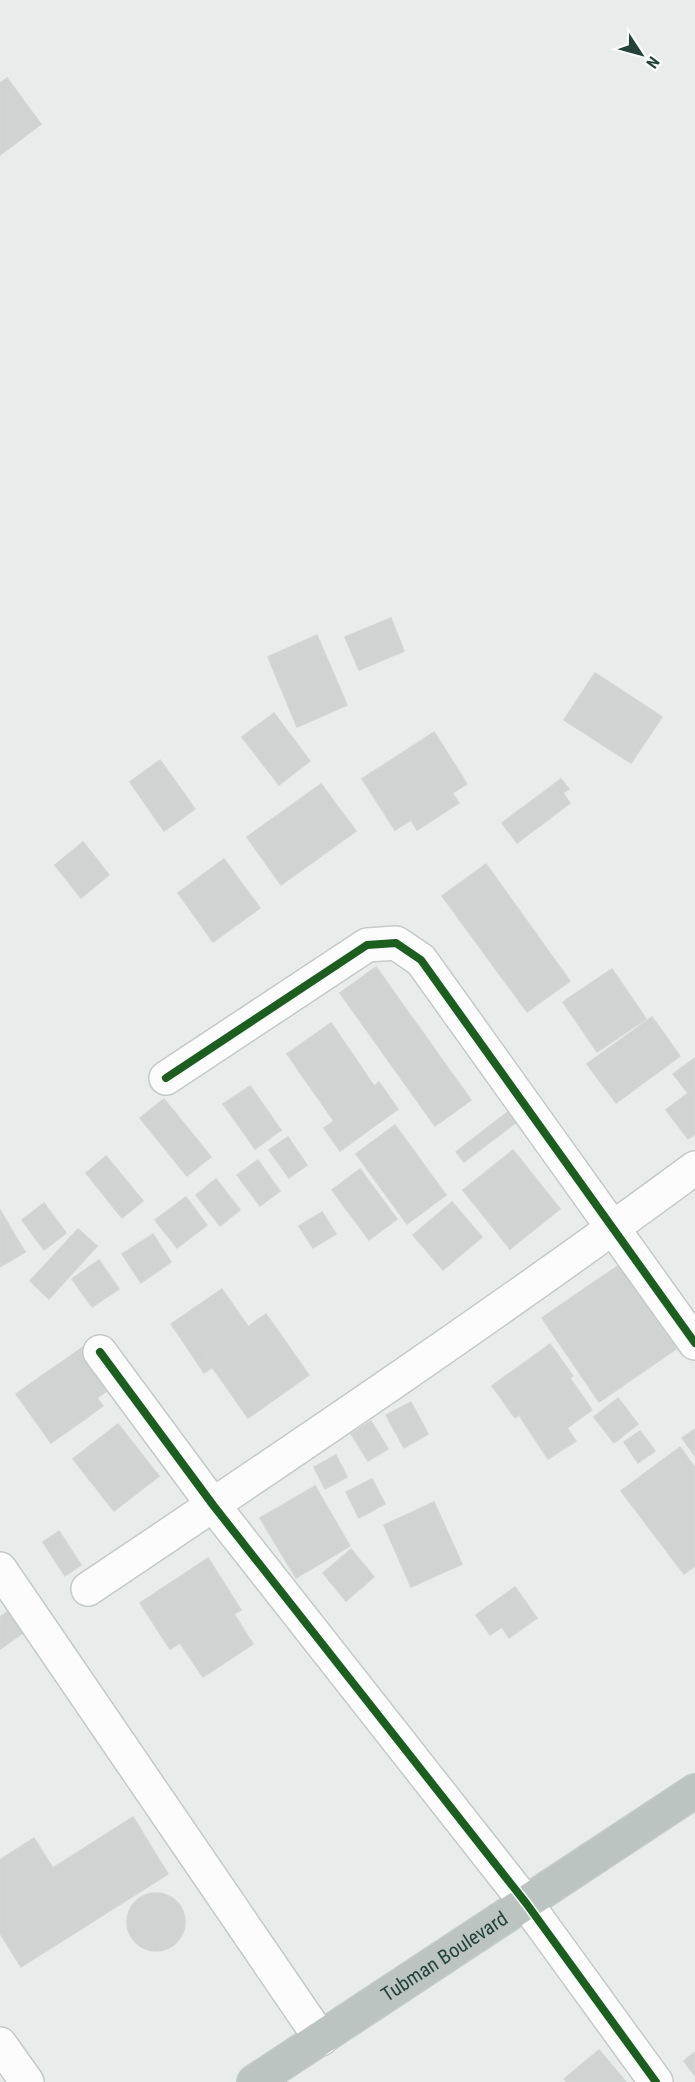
<svg xmlns="http://www.w3.org/2000/svg" width="695" height="2082" font-family="'Roboto Condensed',sans-serif">
<rect width="100%" height="100%" fill="#e8edeb"/>
<g fill="#cfd4d2" stroke="#d1d6d4" stroke-width="1.5">
<polygon points="7,78 41,124 0,155 0,83"/>
<polygon points="391,618 404,651 359,670 345,637"/>
<polygon points="317,635 347,705 297,727 268,657"/>
<polygon points="595,673 662,717 631,763 564,720"/>
<polygon points="274,713 310,761 279,785 242,737"/>
<polygon points="434,732 467,784 452,793 459,803 417,830 411,820 395,830 362,779"/>
<polygon points="160,760 195,809 164,831 130,782"/>
<polygon points="561,779 569,789 563,793 570,803 517,843 502,823"/>
<polygon points="321,784 356,831 281,885 247,837"/>
<polygon points="83,842 109,875 81,898 55,865"/>
<polygon points="224,859 260,908 213,942 178,893"/>
<polygon points="486,864 570,981 527,1012 442,896"/>
<polygon points="376,967 471,1100 435,1126 340,993"/>
<polygon points="612,969 646,1019 597,1052 563,1002"/>
<polygon points="652,1017 680,1056 616,1103 587,1064"/>
<polygon points="331,1023 374,1086 379,1082 398,1109 340,1151 324,1128 334,1121 287,1054"/>
<polygon points="695,1058 695,1134 688,1139 666,1110 688,1093 673,1074"/>
<polygon points="250,1086 281,1130 255,1149 223,1104"/>
<polygon points="164,1099 211,1157 187,1176 140,1118"/>
<polygon points="518,1104 526,1115 464,1162 456,1152"/>
<polygon points="395,1125 446,1195 407,1224 356,1154"/>
<polygon points="288,1137 307,1165 289,1178 269,1150"/>
<polygon points="513,1150 560,1209 510,1249 463,1190"/>
<polygon points="106,1156 143,1201 122,1218 86,1173"/>
<polygon points="258,1160 280,1191 260,1206 237,1175"/>
<polygon points="360,1169 397,1219 369,1240 332,1190"/>
<polygon points="216,1179 240,1210 220,1226 196,1195"/>
<polygon points="186,1197 207,1225 177,1248 155,1220"/>
<polygon points="452,1202 482,1237 443,1270 413,1235"/>
<polygon points="44,1203 66,1233 44,1250 22,1220"/>
<polygon points="0,1210 25,1252 0,1267"/>
<polygon points="322,1212 336,1234 313,1248 299,1226"/>
<polygon points="78,1229 97,1246 49,1299 30,1281"/>
<polygon points="153,1234 171,1262 141,1283 122,1254"/>
<polygon points="99,1260 119,1289 92,1307 72,1279"/>
<polygon points="619,1265 676,1349 599,1402 542,1318"/>
<polygon points="222,1289 256,1338 204,1373 171,1324"/>
<polygon points="266,1314 309,1375 248,1418 205,1357"/>
<polygon points="550,1344 573,1376 570,1378 592,1410 567,1428 576,1441 548,1459 519,1415 515,1418 492,1386"/>
<polygon points="83,1347 111,1388 97,1398 103,1406 51,1443 16,1394"/>
<polygon points="618,1398 638,1424 614,1443 594,1417"/>
<polygon points="411,1402 428,1434 404,1448 386,1415"/>
<polygon points="371,1421 388,1449 368,1461 351,1434"/>
<polygon points="118,1424 159,1476 114,1511 73,1459"/>
<polygon points="695,1429 695,1456 682,1438"/>
<polygon points="640,1431 655,1451 638,1463 624,1442"/>
<polygon points="680,1447 695,1468 695,1566 684,1574 621,1491"/>
<polygon points="336,1455 347,1477 325,1489 314,1467"/>
<polygon points="372,1479 385,1504 359,1518 346,1492"/>
<polygon points="315,1486 350,1546 296,1578 260,1518"/>
<polygon points="434,1502 462,1564 411,1587 384,1525"/>
<polygon points="59,1531 81,1565 65,1576 43,1542"/>
<polygon points="351,1549 374,1577 346,1601 323,1573"/>
<polygon points="208,1558 241,1610 234,1614 253,1644 203,1677 180,1643 170,1649 140,1603"/>
<polygon points="515,1587 537,1618 509,1638 502,1627 490,1635 476,1615"/>
<polygon points="16,1606 31,1627 0,1649 0,1617"/>
<polygon points="133,1817 168,1874 21,1967 0,1933 0,1860 34,1838 53,1868"/>
<circle cx="156" cy="1922" r="29"/>
<polygon points="599,2050 626,2082 567,2082 564,2079"/>
<polygon points="695,2052 695,2076 684,2061"/>
</g>
<g fill="none" stroke-linecap="round" stroke-linejoin="round">
<g stroke="#c5cac8" stroke-width="36">
<g id="minor">
<polyline points="166,1078 367,945 396,943 421,960 695,1343"/>
<polyline points="100,1352 213,1505 526,1903 656,2082"/>
<polyline points="0,1569 321,2039"/>
<path d="M88 1589C292 1452 497 1314 695 1168"/>
<polyline points="0,2044 27,2082"/>
</g>
</g>
<g stroke="#c3ccc9" stroke-width="36">
<g id="highway">
<path id="s1" d="M254 2082 695 1791"/>
</g>
</g>
<use href="#minor" stroke="#fcfcfc" stroke-width="33"/>
<use href="#highway" stroke="#bcc4c2" stroke-width="33"/>
<g stroke="#f7fbf9" stroke-width="11">
<g id="cycleway">
<polyline points="166,1078 367,945 396,943 421,960 695,1343"/>
<polyline points="100,1352 213,1505 526,1903 656,2082"/>
</g>
</g>
<use href="#cycleway" stroke="#1b5e20" stroke-width="8"/>
</g>
<g text-anchor="middle" stroke-width="5" stroke-linejoin="round" paint-order="stroke">
<g font-size="20" fill="#24423a" stroke="#f7fbf9">
<text dy="7" stroke="none"><textPath href="#s1" startOffset="228">Tubman Boulevard</textPath></text>
</g>
</g>
<g transform="translate(641 54) rotate(126)" stroke="#f7fbf9" stroke-width="4.5" paint-order="stroke">
<path d="M0-4.5L10 22L0 15L-10 22Z" fill="#24423a"/>
<text y="-9" font-size="16" font-weight="bold" text-anchor="middle" fill="#24423a">N</text>
</g>
</svg>
